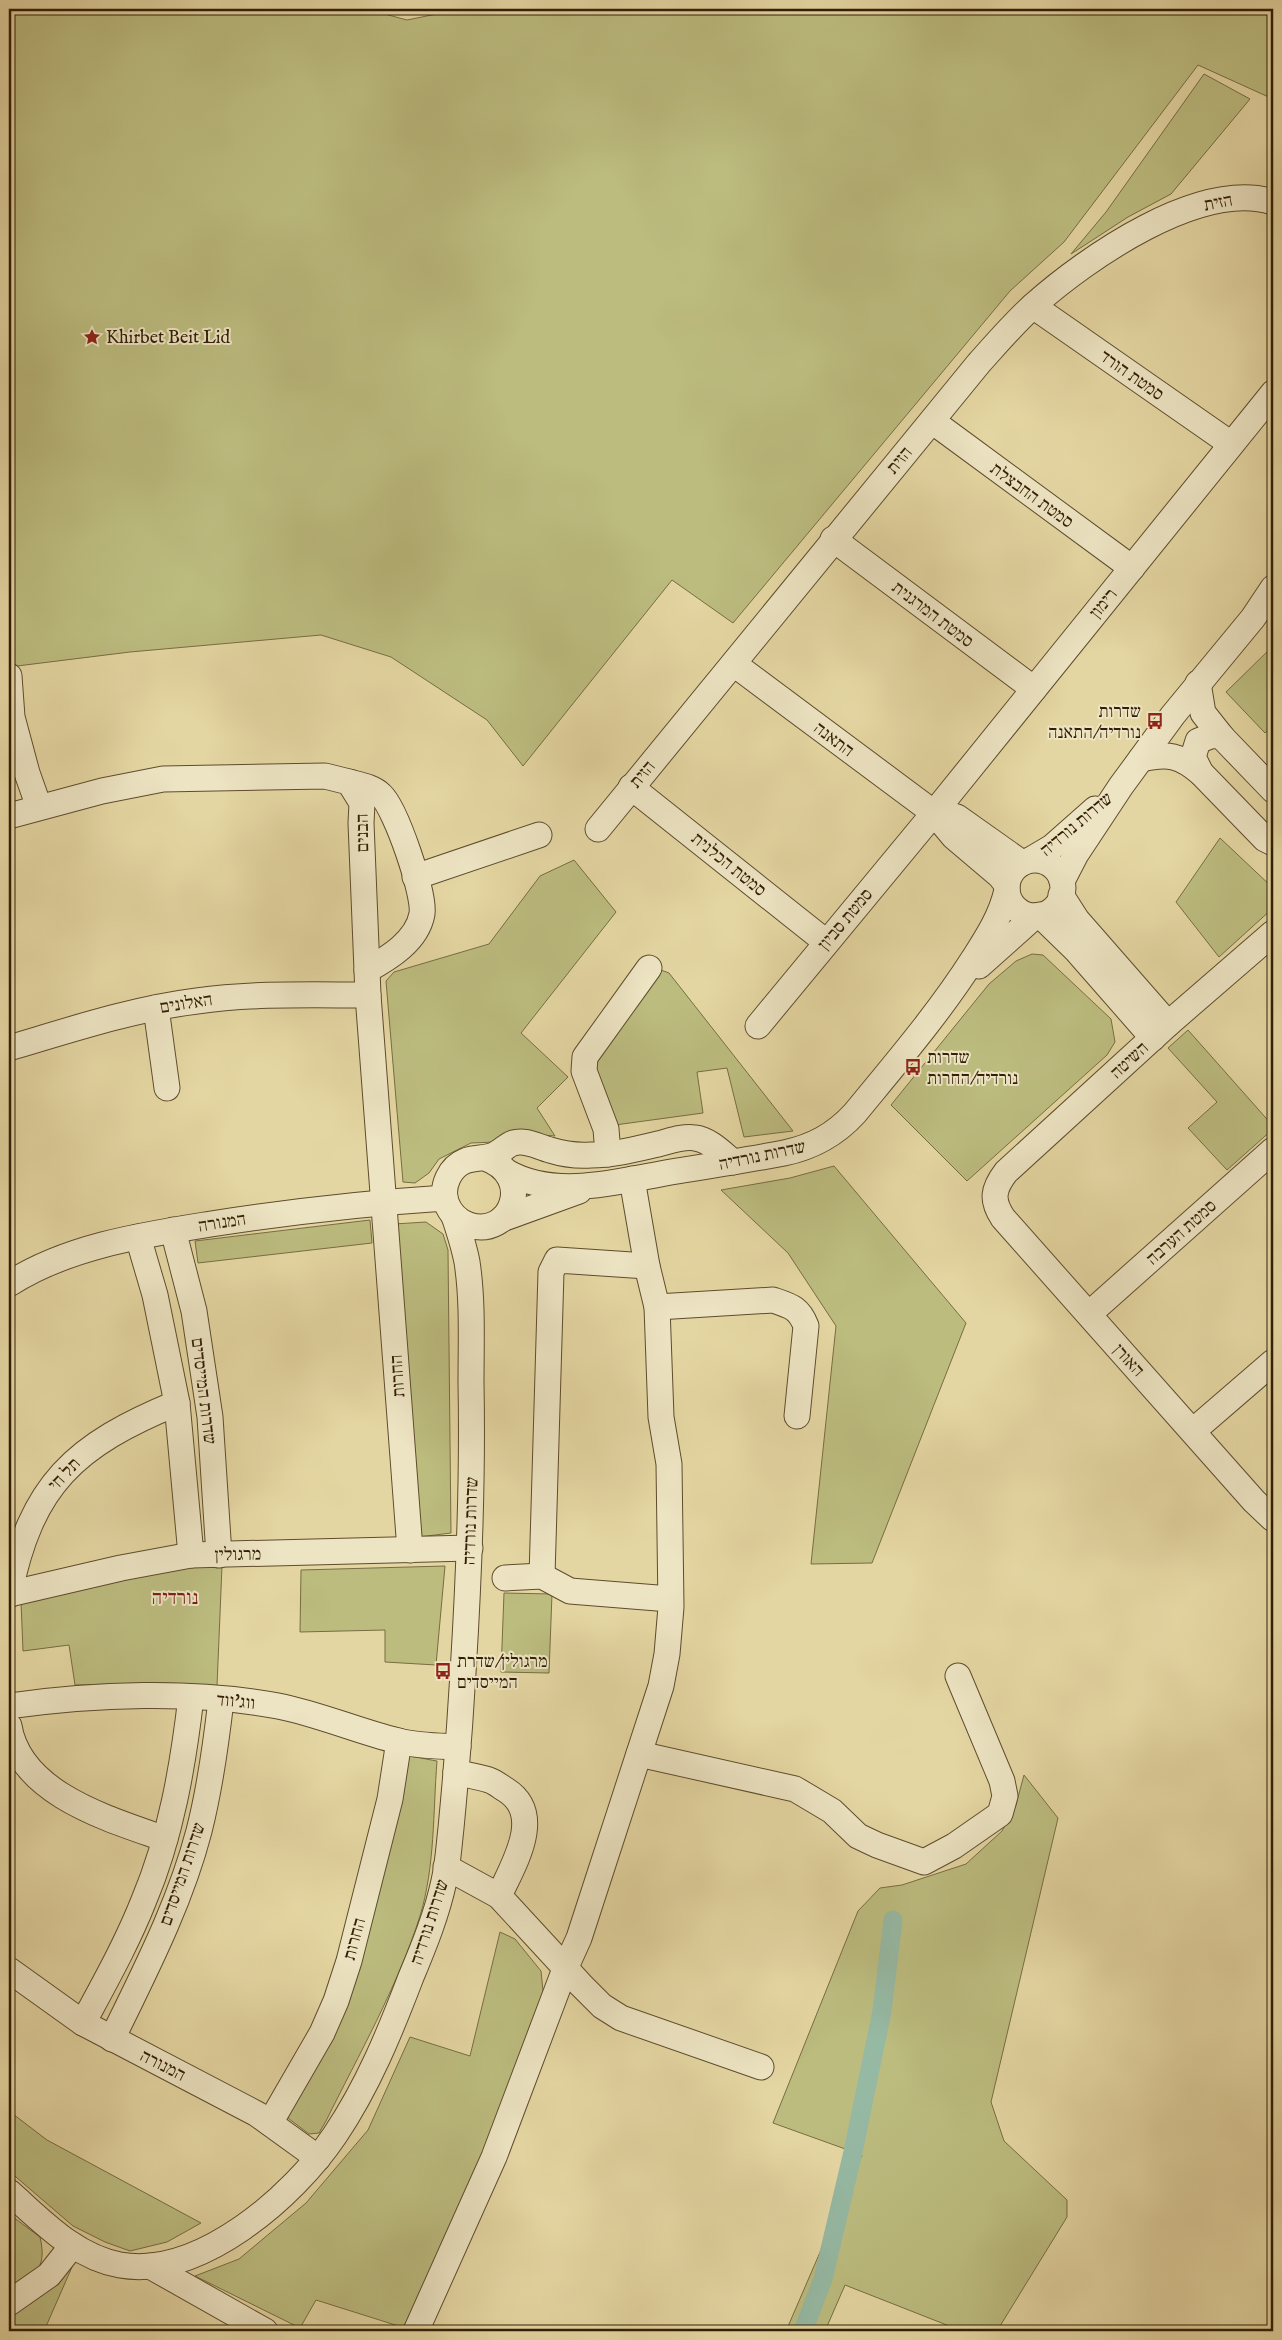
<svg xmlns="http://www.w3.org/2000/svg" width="1282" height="2340" font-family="'IM FELL English','Frank Ruhl Libre',serif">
<rect width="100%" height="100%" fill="#e4d6a2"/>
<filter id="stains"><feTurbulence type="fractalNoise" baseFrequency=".004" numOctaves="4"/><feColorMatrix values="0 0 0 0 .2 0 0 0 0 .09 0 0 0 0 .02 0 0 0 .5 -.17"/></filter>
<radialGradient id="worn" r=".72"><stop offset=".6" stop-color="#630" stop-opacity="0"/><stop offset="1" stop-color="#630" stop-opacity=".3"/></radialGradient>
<g fill="#bcbc7f" stroke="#776d42">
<polygon points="9,9 366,9 407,20 461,9 1273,9 1273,99 1198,65 1064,242 1010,291 733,623 672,580 523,766 487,720 391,657 321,635 130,652 9,667"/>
<polygon points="1204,74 1250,99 1171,194 1128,217 1071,254 1106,212"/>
<polygon points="1273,646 1273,725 1265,733 1226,692"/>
<polygon points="1220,838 1273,888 1273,908 1219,957 1176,902"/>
<polygon points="574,860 616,912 521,1033 568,1077 537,1108 555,1136 520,1133 495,1142 471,1143 439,1159 429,1173 415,1183 403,1182 386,981 394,972 489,944 540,876"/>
<polygon points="1032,954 1043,955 1111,1019 1115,1042 1107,1055 967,1181 891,1105 989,984 1016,961"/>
<polygon points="661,970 669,973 793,1131 744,1137 727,1068 697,1072 703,1113 615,1125 596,1070 598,1057"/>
<polygon points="1188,1030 1273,1126 1273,1129 1227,1170 1188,1128 1217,1102 1168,1048"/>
<polygon points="834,1166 966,1323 872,1563 811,1564 836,1326 788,1253 721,1190 790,1178"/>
<polygon points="370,1220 372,1243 198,1263 195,1241"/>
<polygon points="426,1222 443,1234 448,1250 451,1533 419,1537 394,1224"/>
<polygon points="189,1566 222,1566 217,1686 164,1683 75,1685 69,1645 23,1651 21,1601"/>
<polygon points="445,1566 436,1665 385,1662 385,1630 300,1632 301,1570"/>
<polygon points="504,1593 552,1594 549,1673 501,1672"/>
<path d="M404 1755 437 1761C433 1812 435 1867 420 1916 397 1988 359 2054 326 2121L319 2133 309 2134 284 2115 332 2032Z"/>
<polygon points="1024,1775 1058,1818 991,2102 1004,2141 1067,2200 1067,2217 997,2331 962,2331 845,2285 825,2331 786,2331 862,2155 773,2123 858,1911 880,1888 902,1885 966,1864 1002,1831 1016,1805"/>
<polygon points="500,1932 515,1939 541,1971 543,1991 527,2045 493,2133 408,2329 316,2300 300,2328 195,2276 239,2259 306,2203 368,2130 410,2037 470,2056"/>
<polygon points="9,2111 47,2140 201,2223 167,2242 130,2251 105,2242 73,2226 9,2171"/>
<path d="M13 2217 40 2237C48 2270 33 2276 9 2294V2221Z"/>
<polygon points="72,2267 44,2331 9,2331 9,2314 18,2310"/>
</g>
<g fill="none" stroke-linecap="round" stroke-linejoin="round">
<polyline stroke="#96b9a3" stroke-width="19" points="803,2331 823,2279 853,2152 882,2011 893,1920"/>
<g stroke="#5e4c2d" stroke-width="27">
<g id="minor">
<polyline points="1033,306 1231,444"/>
<polyline points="932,421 1132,568"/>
<polyline points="833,539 1034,689"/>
<polyline points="734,664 934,813 954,837 1000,876 1007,885"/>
<polyline points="9,676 12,717 27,773 39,807"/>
<polyline points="1198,683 1203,713 1222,737"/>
<path d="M1141 759C1168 753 1180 755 1201 773"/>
<path d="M349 782C360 785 373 787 381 795 396 809 425 894 422 914 417 941 389 958 367 970"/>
<polyline points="631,787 826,942"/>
<polyline points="1273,790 1222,737 1213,735 1198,741 1193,757 1201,773 1265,839 1273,843"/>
<polyline points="934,813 948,814 957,817 1022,863"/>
<polyline points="9,816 102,791 163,779 325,776 349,782 362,803 361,823 368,995 410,1550"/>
<path d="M598 829 979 363C997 343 1014 323 1034 305 1087 258 1200 179 1273 202"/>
<polyline points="1030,860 1052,847 1095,809"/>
<circle cx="1035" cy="888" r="28"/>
<polyline points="415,877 539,835"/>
<polyline points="1062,881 1076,854 1121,786 1173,715 1253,618 1273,588"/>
<polyline points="1061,895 1077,920 1168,1024"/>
<polyline points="1040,915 1076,950 1153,1038"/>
<path d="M1273 933 1168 1024 1006 1172C993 1189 991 1200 1003 1218L1254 1501 1273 1519"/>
<polyline points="979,966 1035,916"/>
<polyline points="156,1008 167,1088"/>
<polyline points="758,1026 934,813 1273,393"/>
<path d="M9 1048C70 1030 133 1009 197 1001 253 993 311 995 368 995"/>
<polyline points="608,1154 606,1129 584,1071 585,1057 649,968"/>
<path d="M485 1158C536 1176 511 1239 469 1225 457 1221 450 1213 446 1202 441 1186 450 1167 465 1161 475 1157 485 1159 494 1155 501 1152 507 1145 513 1143 526 1139 538 1147 550 1150 563 1154 577 1156 591 1155 614 1155 636 1149 658 1144 670 1141 683 1136 695 1138 710 1140 722 1153 733 1162"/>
<path d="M507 1172C556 1200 620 1181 671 1172 709 1166 747 1160 784 1153 813 1147 835 1135 855 1113 896 1063 939 1013 974 958 988 936 1001 916 1007 890"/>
<polyline points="502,1219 579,1191"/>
<polyline points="173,1230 194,1311 210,1417 219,1555"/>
<polyline points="138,1237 155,1295 177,1403 191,1555"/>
<path d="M9 1284C68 1246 143 1235 211 1224 289 1212 367 1203 445 1198"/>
<path d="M657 1307 773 1300C791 1306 799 1308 806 1326L797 1416"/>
<polyline points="1089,1314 1273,1150"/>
<polyline points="1193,1431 1273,1362"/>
<polyline points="542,1576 551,1272 557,1260 647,1266"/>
<polyline points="505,1578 542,1576 570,1591 670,1599"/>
<polyline points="9,1594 121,1568 191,1555 470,1548"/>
<path d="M9 1595C31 1484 75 1445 177 1403"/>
<path d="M9 1706C93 1694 194 1690 278 1706 319 1714 357 1731 398 1741 418 1746 438 1746 458 1747"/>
<path d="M9 1726C20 1794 109 1819 165 1839"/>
<polyline points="639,1754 795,1789 832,1811 858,1836 877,1845 924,1862 954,1846 1000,1814 1005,1796 1002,1781 958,1676"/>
<path d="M456 1772C467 1775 479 1777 489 1780 495 1782 501 1787 506 1790 545 1815 513 1865 499 1896"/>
<polyline points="446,1867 499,1896 581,1985 602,2006 621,2018 761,2067"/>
<polyline points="9,1970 83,2023 257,2114 318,2158"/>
<path d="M83 2023C105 1982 127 1943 144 1900 171 1836 183 1766 191 1697"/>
<path d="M112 2039C144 1973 180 1904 199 1831 210 1788 216 1744 221 1700"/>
<polyline points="270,2123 322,2033 336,2001 349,1961 390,1799 399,1741"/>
<path d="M9 2192C42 2221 75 2257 120 2265 200 2279 294 2196 335 2135 368 2086 390 2032 411 1977 424 1946 437 1914 444 1881 448 1864 449 1845 451 1828 456 1776 460 1725 463 1673 469 1576 473 1480 471 1383 471 1343 473 1301 467 1262 464 1246 459 1231 454 1216"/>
<polyline points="150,2266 265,2331"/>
<polyline points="9,2303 49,2275 72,2246"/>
<polyline points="416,2331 494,2157 565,1969 579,1938 661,1686 667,1654 671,1607 669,1464 661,1417 657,1307 647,1266 632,1179"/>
</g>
</g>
<use href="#minor" stroke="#ede4c3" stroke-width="25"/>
</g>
<defs>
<g id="sight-bare" transform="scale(1.35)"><path d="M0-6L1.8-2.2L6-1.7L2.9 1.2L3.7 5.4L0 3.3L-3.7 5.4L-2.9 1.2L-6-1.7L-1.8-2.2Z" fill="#8f2418" stroke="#ede4c3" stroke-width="2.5" paint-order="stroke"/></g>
<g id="bus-bare" transform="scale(1.35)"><path d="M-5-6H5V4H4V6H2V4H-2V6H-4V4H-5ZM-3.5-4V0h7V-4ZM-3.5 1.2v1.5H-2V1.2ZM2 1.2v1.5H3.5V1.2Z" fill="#8f2418" stroke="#ede4c3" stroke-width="2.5" paint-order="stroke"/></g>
</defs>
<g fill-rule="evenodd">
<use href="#sight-bare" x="92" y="337"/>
<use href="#bus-bare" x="1155" y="721"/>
<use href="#bus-bare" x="913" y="1067"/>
<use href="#bus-bare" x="443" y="1671"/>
</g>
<g text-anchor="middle" stroke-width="4" stroke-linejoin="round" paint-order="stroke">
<g font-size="18" fill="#321e06" stroke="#ede4c3">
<text transform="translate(1218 202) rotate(-11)" y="6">הזית</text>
<text transform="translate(1132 375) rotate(35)" y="6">סמטת הורד</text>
<text transform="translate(899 460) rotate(-50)" y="6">הזית</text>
<text transform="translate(1032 495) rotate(36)" y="6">סמטת החבצלת</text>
<text transform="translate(1103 603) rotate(-51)" y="6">רימון</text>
<text transform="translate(933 614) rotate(37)" y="6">סמטת המרגנית</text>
<text transform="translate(834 739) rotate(37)" y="6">התאנה</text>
<text transform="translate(642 774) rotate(-50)" y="6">הזית</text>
<text transform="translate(1076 824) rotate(-40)" y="6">שדרות נורדיה</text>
<text transform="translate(362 833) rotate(-91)" y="6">הבנים</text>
<text transform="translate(729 864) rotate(39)" y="6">סמטת הכלנית</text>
<text transform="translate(845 919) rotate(-50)" y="6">סמטת סביון</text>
<text transform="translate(186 1003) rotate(-9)" y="6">האלונים</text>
<text transform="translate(1129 1060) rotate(-43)" y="6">השיטה</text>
<text transform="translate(762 1155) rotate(-12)" y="6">שדרות נורדיה</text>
<text transform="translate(222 1222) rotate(-9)" y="6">המנורה</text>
<text transform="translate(1181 1232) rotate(-42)" y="6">סמטת הערבה</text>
<text transform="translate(1129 1360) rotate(48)" y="6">האורן</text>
<text transform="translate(397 1376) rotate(-94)" y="6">החרות</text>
<text transform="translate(204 1391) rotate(83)" y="6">שדרות המייסדים</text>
<text transform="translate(64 1474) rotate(-47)" y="6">תל חי</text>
<text transform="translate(470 1521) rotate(-88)" y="6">שדרות נורדיה</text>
<text transform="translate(238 1554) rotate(-1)" y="6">מרגולין</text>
<text transform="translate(236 1701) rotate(6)" y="6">ווג'ווד</text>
<text transform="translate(182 1874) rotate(-71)" y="6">שדרות המייסדים</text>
<text transform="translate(429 1922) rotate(-72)" y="6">שדרות נורדיה</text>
<text transform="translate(354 1939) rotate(-75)" y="6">החרות</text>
<text transform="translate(163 2065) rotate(27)" y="6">המנורה</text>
</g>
<g font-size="18" fill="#321e06" stroke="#ede4c3" text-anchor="start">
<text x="106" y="343">Khirbet Beit Lid</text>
<text x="1141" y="717" text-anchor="end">שדרות<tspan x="1141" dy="21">נורדיה/התאנה</tspan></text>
<text x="927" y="1063">שדרות<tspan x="927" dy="21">נורדיה/החרות</tspan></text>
<text x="457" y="1667">מרגולין/שדרת<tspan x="457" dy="21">המייסדים</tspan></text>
</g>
<g font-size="20" fill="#7a1f14" stroke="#ede4c3">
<text x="175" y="1604">נורדיה</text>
</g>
</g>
<rect width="1282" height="2340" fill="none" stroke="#e4d6a2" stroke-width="30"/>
<rect x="10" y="10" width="1262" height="2320" fill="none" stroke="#321e06" stroke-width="2.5"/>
<rect x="15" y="15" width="1252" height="2310" fill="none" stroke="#321e06"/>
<rect width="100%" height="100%" filter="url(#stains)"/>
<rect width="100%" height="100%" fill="url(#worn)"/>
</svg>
